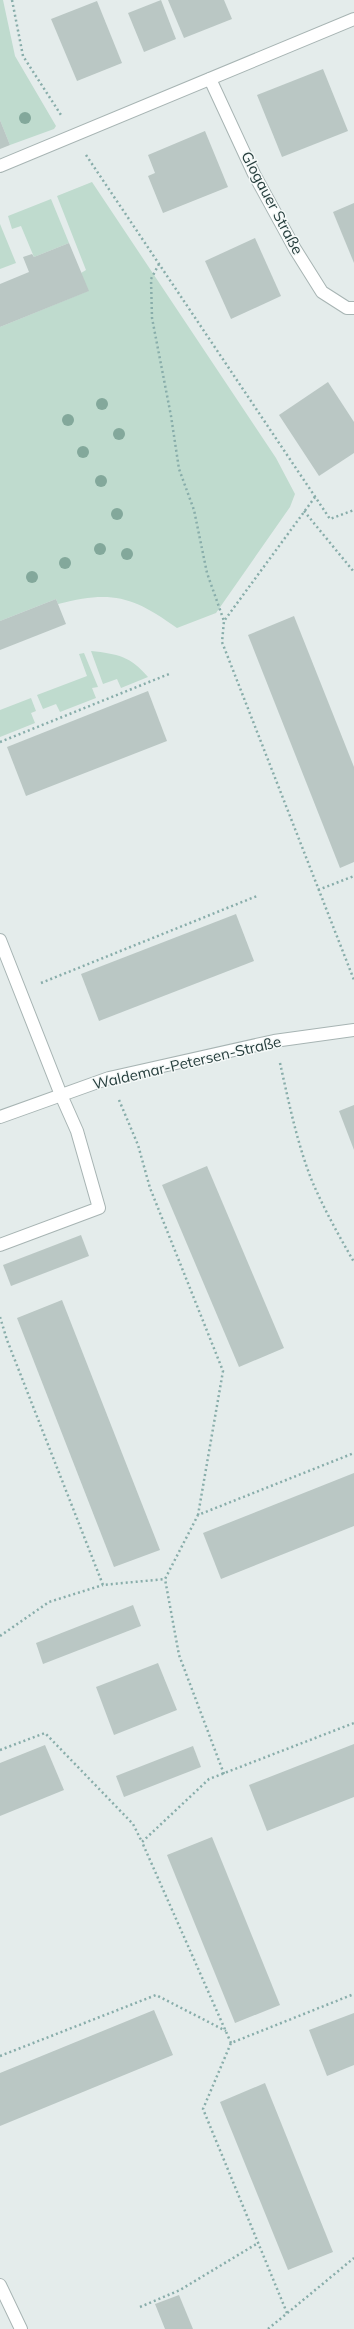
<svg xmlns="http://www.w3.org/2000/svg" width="354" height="2329" font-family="Mulish,sans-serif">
<rect width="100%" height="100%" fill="#e4eceb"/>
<g fill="#bfdbce">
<polygon points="0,0 3,0 15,56 56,126 54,129 10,145 0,120"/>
<path d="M92 182 276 458 295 494 290 507 216 613 177 628C133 596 111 590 58 604L56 599 0 621V327L88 291 81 273 86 270 57 196Z"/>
<polygon points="51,199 69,243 34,257 21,226 12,229 8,216"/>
<polygon points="0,224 16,263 0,269"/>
<path d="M91 651C118 654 130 656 148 677L121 688 117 679 103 684Z"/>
<polygon points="84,653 98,687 92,688 96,698 60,712 56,704 43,709 37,695 87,676 79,654"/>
<polygon points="31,698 36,711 31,713 35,723 0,737 0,710"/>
</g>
<g fill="#bac7c4">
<polygon points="161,0 176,39 144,52 128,13"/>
<polygon points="168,0 224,0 232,19 184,38"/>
<polygon points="97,1 122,63 77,81 51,19"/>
<polygon points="323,69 348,131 282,157 257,95"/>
<polygon points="0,120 10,145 0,149"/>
<polygon points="205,131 228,187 163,213 148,176 155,173 148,155"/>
<polygon points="354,203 354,263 333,212"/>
<polygon points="255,238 281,296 231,319 205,261"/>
<polygon points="69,243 89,291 0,327 0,284 29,272 23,257 32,254 34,257"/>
<polygon points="328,382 354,422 354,453 319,476 279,415"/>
<polygon points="56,599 66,624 0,650 0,621"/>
<polygon points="294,616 354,767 354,862 340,868 248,635"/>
<polygon points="148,691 167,741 26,796 7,747"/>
<polygon points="236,914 254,961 99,1021 81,974"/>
<polygon points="354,1105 354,1150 339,1111"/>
<polygon points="207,1166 284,1348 239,1367 162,1185"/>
<polygon points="81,1235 89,1256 11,1286 3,1265"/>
<polygon points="62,1300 160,1550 114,1567 17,1318"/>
<polygon points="354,1473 354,1526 221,1579 203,1533"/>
<polygon points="133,1605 141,1626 43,1664 36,1643"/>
<polygon points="158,1663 177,1710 114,1735 96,1687"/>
<polygon points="354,1744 354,1797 267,1831 249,1785"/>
<polygon points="45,1745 64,1790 0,1816 0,1763"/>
<polygon points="193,1746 201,1767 124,1797 116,1776"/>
<polygon points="212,1837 280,2005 235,2023 167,1855"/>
<polygon points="154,2010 173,2055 0,2126 0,2073"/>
<polygon points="354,2013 354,2065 327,2076 309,2030"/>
<polygon points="265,2083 333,2252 288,2270 220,2102"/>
<polygon points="179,2295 193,2329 165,2329 155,2304"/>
</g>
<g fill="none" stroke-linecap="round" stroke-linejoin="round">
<g stroke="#a7b4b3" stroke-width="14">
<polyline id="lane" points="0,1245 99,1208 77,1131 61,1095"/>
</g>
<g stroke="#a7b4b3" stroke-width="14">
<g id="street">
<polyline points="210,79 254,174 295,249 322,292 347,308 354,308"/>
<polyline points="0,166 354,19"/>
<polyline points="0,940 61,1095"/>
<polyline points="0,1117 109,1078 274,1041 354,1030"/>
<polyline points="0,2285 21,2329"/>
</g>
</g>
<g stroke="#88adaa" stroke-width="2.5" stroke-dasharray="2 3" stroke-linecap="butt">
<polyline points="12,0 23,56 61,115"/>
<polyline points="86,155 330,519 354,510"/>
<polyline points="159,264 151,279 152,318 171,416 179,469 194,510 207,573 224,621"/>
<polyline points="315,497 224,621 222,642 354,980"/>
<polyline points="304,511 354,572"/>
<polyline points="0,742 169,674"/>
<polyline points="318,890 354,876"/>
<polyline points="41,983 257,896"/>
<path d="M280 1063C289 1103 297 1143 312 1181 324 1209 339 1236 354 1262"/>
<polyline points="119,1100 138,1145 150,1188 223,1371 198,1515"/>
<polyline points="0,1317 7,1340 103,1585 165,1579"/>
<polyline points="0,1636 49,1602 103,1585"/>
<polyline points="0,1750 45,1733 133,1824 142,1842"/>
<polyline points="224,1774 179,1655 165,1579 198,1515 354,1453"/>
<polyline points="231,2043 142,1842 209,1779 354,1723"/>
<polyline points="0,2056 156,1995 226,2031"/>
<polyline points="140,2307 180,2290 258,2243"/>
<polyline points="287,2313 203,2109 231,2043 354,1994"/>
<polyline points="268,2329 354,2258"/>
</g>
<use href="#lane" stroke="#fff" stroke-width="12"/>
<use href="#street" stroke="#fff" stroke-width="12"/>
</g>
<g fill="#83a89b">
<circle cx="25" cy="118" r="6"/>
<circle cx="102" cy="404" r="6"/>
<circle cx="68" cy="420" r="6"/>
<circle cx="119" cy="434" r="6"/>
<circle cx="83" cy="452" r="6"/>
<circle cx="101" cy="481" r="6"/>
<circle cx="117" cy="514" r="6"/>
<circle cx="100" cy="549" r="6"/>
<circle cx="127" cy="554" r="6"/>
<circle cx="65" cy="563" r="6"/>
<circle cx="32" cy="577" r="6"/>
</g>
<g text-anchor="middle" stroke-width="3" stroke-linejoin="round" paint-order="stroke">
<g font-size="15" fill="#253d3c" stroke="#f5f9f8">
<text transform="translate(272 203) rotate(62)" y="5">Glogauer Straße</text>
<text transform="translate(187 1063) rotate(-13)" y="5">Waldemar-Petersen-Straße</text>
</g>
</g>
</svg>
